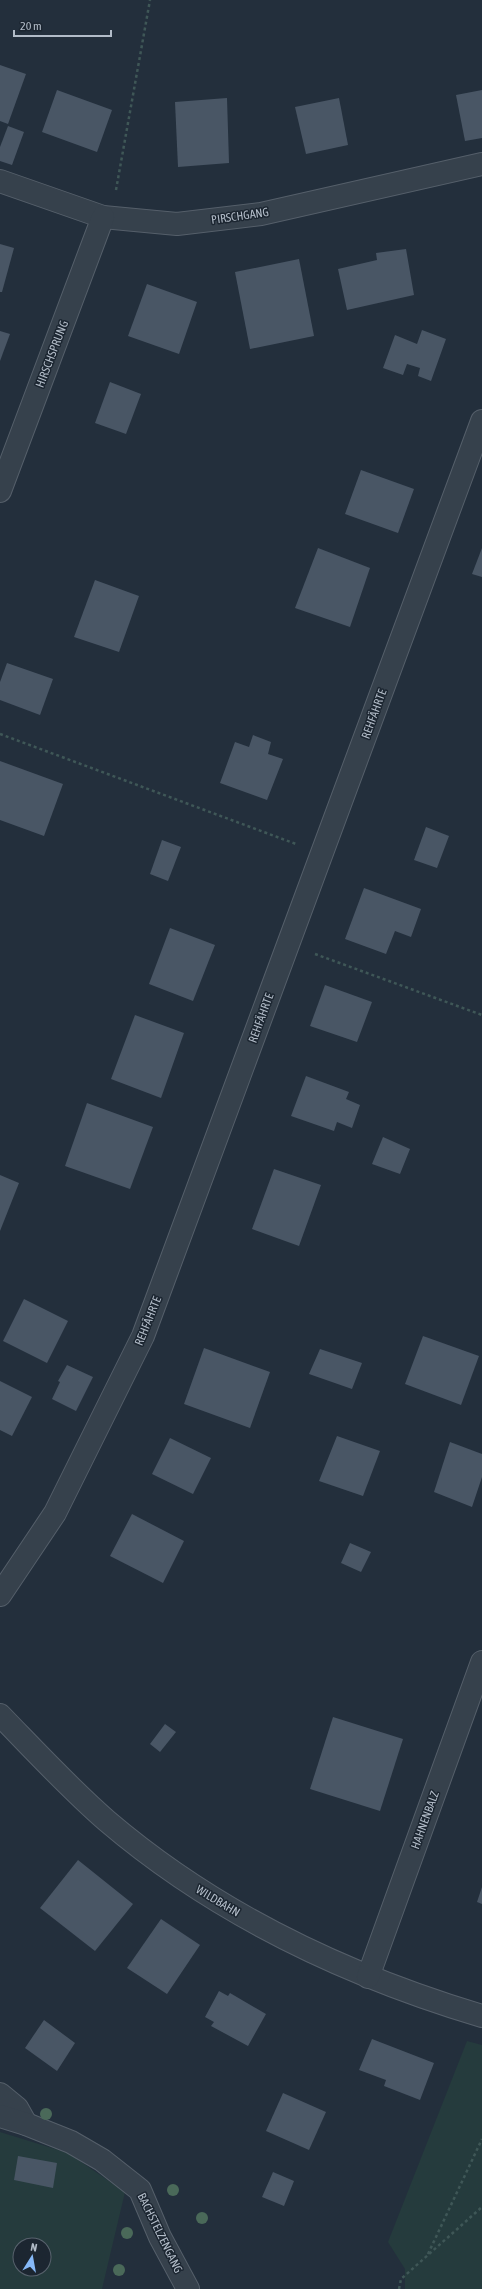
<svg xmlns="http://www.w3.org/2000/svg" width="482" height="2289" font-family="'Asap Condensed',sans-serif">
<rect width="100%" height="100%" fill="#232f3c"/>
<g fill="#253b3d" fill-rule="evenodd">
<polygon points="467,2041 482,2045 482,2289 405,2289 405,2269 388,2242"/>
<path d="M0 2132 68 2153 125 2192 102 2289H0ZM20 2245H44V2269H20Z"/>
</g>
<g fill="#495665">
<polygon points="0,65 26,74 8,124 0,121"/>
<polygon points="57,90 112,110 97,152 42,132"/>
<polygon points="482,90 482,138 465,141 456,95"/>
<polygon points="227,98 229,163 178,167 175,102"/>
<polygon points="339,98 348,145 306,154 295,107"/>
<polygon points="8,126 24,132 12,165 0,161 0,147"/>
<polygon points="0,244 14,248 2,292 0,292"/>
<polygon points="406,249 414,295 347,310 338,269 377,260 376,253"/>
<polygon points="299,259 314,336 250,349 235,272"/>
<polygon points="147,284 197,302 179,354 128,336"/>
<polygon points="422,330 446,339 431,381 418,376 420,368 407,364 403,375 383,368 395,335 417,344"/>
<polygon points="0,331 10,334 0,361"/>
<polygon points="110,382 141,394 126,434 95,423"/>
<polygon points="361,470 414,489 398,533 345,514"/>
<polygon points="318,548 370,568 350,627 295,608"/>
<polygon points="482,548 482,577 472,574"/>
<polygon points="95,580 139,596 119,652 74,637"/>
<polygon points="7,663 53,679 40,715 0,700 0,682"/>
<polygon points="253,735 271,742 268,754 283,759 267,800 220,783 235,742 249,747"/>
<polygon points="0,761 63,784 44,836 0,820"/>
<polygon points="426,827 449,836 437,868 414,860"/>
<polygon points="162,840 181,847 168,881 150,874"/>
<polygon points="364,888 421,909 411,937 395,931 386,954 345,939"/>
<polygon points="170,928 215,945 193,1001 149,984"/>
<polygon points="325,985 372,1002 357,1042 310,1026"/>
<polygon points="135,1015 184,1033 161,1098 111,1079"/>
<polygon points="306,1076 349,1092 346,1099 360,1105 352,1128 337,1122 334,1131 291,1116"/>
<polygon points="87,1103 153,1127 130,1189 65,1166"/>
<polygon points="383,1137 410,1149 400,1174 372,1164"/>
<polygon points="274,1169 321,1185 299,1246 252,1229"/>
<polygon points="0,1175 19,1183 0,1231"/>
<polygon points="24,1299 68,1321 47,1363 3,1341"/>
<polygon points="423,1336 479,1356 461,1405 405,1384"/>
<polygon points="204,1348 270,1372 250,1428 184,1404"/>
<polygon points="320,1349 362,1363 352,1389 309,1374"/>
<polygon points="67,1365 93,1377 76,1411 52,1399 60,1382 58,1381"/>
<polygon points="0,1381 32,1397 12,1436 0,1430"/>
<polygon points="337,1436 380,1451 363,1496 319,1481"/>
<polygon points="170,1438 211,1458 193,1494 152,1474"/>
<polygon points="450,1442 482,1454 482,1477 472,1507 434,1492"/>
<polygon points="132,1514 184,1541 163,1583 110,1556"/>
<polygon points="350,1543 371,1552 361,1572 341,1563"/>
<polygon points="333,1717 403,1739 380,1811 310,1789"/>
<polygon points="165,1724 176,1732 160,1752 150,1744"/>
<polygon points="78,1860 133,1904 95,1951 40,1908"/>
<polygon points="482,1887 482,1904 477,1902"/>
<polygon points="161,1919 200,1945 167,1994 127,1968"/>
<polygon points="219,1991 228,1996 230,1993 266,2014 248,2046 211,2026 214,2022 205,2017"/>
<polygon points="44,2020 75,2043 57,2071 25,2048"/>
<polygon points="372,2039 434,2063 420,2100 384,2086 386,2080 359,2070"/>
<polygon points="283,2093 326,2112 309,2150 266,2131"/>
<polygon points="18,2156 57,2163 53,2188 14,2180"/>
<polygon points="273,2172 294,2181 284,2206 262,2197"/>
</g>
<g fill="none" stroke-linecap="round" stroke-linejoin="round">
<g stroke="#555f6a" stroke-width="24">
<g id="minor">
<polyline points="0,181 103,217 177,224 261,214 482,164"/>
<polyline points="0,491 103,217"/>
<polyline points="0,1595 55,1513 143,1336 482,421"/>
<path d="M0 1715C35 1751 69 1788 107 1821 216 1914 345 1975 482 2016"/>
<polyline points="368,1977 482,1662"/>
<polyline points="0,2094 17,2108 26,2124"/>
<polyline points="0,2116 26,2124 71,2142 102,2160 140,2190 160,2237 188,2289"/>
</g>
</g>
<g stroke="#3f5757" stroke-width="2.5" stroke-dasharray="3 3" stroke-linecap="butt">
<polyline points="116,190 150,0"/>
<polyline points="0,734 296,844"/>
<polyline points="315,954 482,1015"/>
<polyline points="428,2254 482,2139"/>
<polyline points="399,2289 401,2279 482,2207"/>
</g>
<use href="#minor" stroke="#36414c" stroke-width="22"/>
</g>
<g fill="#4a6959">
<circle cx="46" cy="2114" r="6"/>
<circle cx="173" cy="2190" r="6"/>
<circle cx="202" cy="2218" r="6"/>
<circle cx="127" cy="2233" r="6"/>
<circle cx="119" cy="2270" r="6"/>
</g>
<g text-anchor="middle" stroke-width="3" stroke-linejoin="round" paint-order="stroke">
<g font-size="12" fill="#b2bcc8" stroke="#1c2631">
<text transform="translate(240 216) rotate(-8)" y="4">PIRSCHGANG</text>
<text transform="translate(52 354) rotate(-69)" y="4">HIRSCHSPRUNG</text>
<text transform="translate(374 714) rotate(-70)" y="4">REHFÄHRTE</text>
<text transform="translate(261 1018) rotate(-70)" y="4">REHFÄHRTE</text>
<text transform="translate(148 1321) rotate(-68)" y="4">REHFÄHRTE</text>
<text transform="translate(425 1820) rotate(-70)" y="4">HAHNENBALZ</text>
<text transform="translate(218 1901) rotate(31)" y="4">WILDBAHN</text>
<text transform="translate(160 2233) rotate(64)" y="4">BACHSTELZENGANG</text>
</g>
</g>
<g transform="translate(32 2257) rotate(11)"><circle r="19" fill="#1c2631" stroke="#58626d"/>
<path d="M0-3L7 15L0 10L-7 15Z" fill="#86b9f8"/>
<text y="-6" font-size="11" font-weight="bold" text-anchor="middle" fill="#b2bcc8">N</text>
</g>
<path d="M14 30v6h97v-6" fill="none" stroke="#b2bcc8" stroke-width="2"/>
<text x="20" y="30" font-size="12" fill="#b2bcc8" stroke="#1c2631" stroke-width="3" paint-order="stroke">20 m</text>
</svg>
